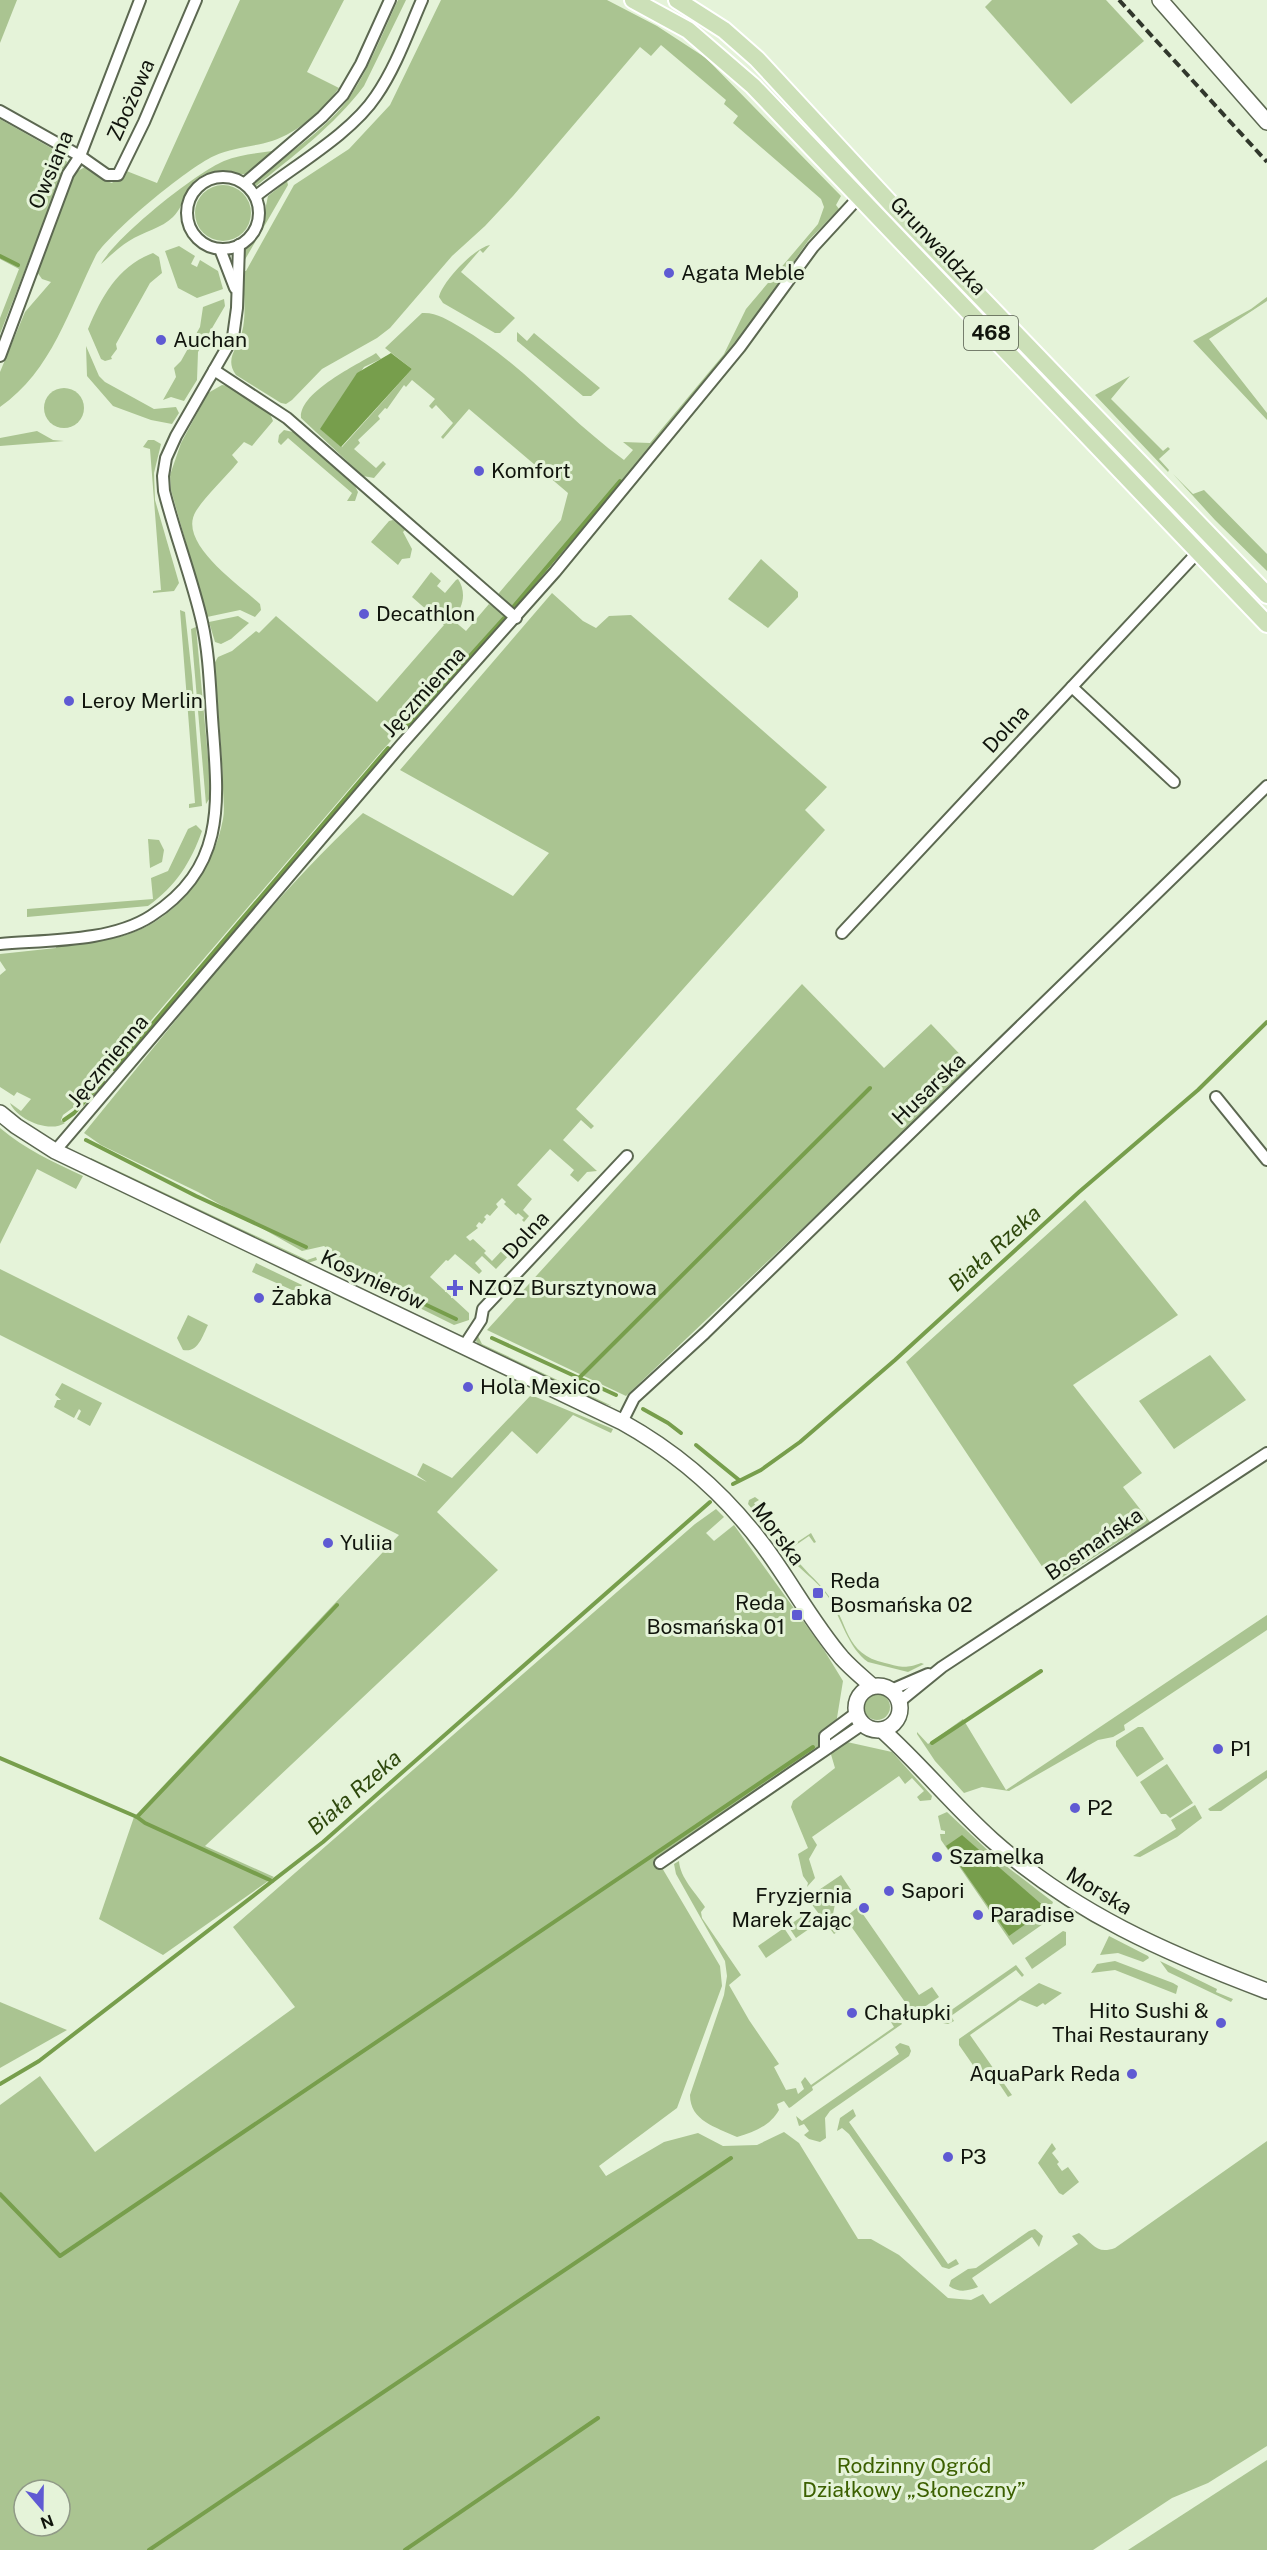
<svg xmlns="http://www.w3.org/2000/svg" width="1267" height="2550" font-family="'Public Sans',sans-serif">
<rect width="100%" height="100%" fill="#e5f3d9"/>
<g fill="#aac491" fill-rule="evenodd">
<polygon points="0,0 17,0 0,43"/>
<path d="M240 0H344L307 72 339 88C323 110 299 132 272 141 253 147 233 147 214 156 186 169 113 230 96 255 69 309 52 371 0 407V372L25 312 51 282 42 279 37 272 69 183 76 172 85 167 104 180 112 183 124 170 157 183Z"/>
<path d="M398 0H406L364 86C334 126 293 156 255 187L252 183C283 157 328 129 351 95 370 66 383 32 398 0Z"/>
<path d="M441 0H607L657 26 706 58 841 196 836 205 839 209 808 241 732 350 515 608H510L498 598 499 593 561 520 568 493 469 409 443 439 441 437 453 423 436 405 432 409 429 406 435 399 412 380 406 387 404 385 387 409 385 408 378 416 380 419 358 440 360 443 354 449 376 468 383 461 386 464 374 478 363 476 301 418C299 392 357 365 376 353L381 359 364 367 321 429 342 447 412 369 385 348 422 313C436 312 448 320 460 327 522 363 567 419 624 460L633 450 623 442 650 443 724 354 746 309 818 224 824 207 821 199 733 123 738 116 724 104 726 100 661 45 651 56 640 47 513 196 485 226 452 256 390 328 377 338 322 369 292 400 286 404 281 403 236 375C224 358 238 349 242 332 247 314 243 290 243 271H246L294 185 349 149 390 105Z"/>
<polygon points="992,0 1106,0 1144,41 1071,104 985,7"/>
<polygon points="0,119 60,153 67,162 0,334 0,318 19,269 0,259"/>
<path d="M279 150C270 157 258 172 246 174 232 176 220 168 205 174 182 185 188 202 173 217 162 228 143 232 129 241 119 247 110 256 101 264 117 236 194 174 224 161 241 154 261 153 279 150Z"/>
<polygon points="287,181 288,185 243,263 245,249 262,225 268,196"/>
<circle cx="223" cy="213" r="28"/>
<path d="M490 245 483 253 480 250 461 272 515 318 500 333H495L443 303 439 297C442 282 474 248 490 245Z"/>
<polygon points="179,246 195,256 191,264 197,267 200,260 218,271 223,289 197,298 178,288 165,251"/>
<path d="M153 253 159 257 162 273 150 283 116 344 117 349 111 357 112 359 105 361 101 359 88 329C102 296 118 266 153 253Z"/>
<polygon points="1267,297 1267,301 1209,339 1267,413 1267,420 1193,341 1251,309"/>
<polygon points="224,299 225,306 198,352 197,380 184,401 171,397 163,400 176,377 174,368 181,361 200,327 203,307"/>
<polygon points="517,332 527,341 534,333 600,388 591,396 583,396 517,341"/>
<polygon points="86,346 99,376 105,382 154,409 176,407 179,413 172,424 151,420 113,406 87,376"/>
<polygon points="1130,376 1111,399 1163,451 1168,447 1170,449 1159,459 1169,470 1168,472 1095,395"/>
<path d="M222 385 229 386 269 411 273 421 252 446 244 442 232 455 238 462C225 478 207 494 196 511 176 543 241 586 260 604L261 610 255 617 240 610 207 617 171 490 170 475 181 443 208 393Z"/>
<circle cx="64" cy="408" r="20"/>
<polygon points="284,430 293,432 355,486 358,492 355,501 347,501 352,493 288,438 281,445 278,442 279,435"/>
<polygon points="37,431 53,440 64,441 0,446 0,438"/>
<polygon points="148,440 154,440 161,444 154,473 155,500 179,583 174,591 153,593 153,591 161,590 150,449 143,447"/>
<polygon points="1173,474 1193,494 1204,490 1267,554 1267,571 1215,520"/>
<polygon points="393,520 405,530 403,532 412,549 410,558 402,559 398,565 371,542 389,521"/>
<polygon points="761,559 798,592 798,597 768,628 728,599"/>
<path d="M431 572 441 581 437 586 445 593 456 580 458 579C467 593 463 607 453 620L466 631 489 604 503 613V617L380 753 82 1101 63 1115 61 1120 65 1123C49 1134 13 1118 9 1100L10 1103 21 1111 31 1099 17 1092 14 1096 0 1087V975L6 970 0 961V954L56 948V945C81 943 105 942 129 934 178 918 214 869 223 819 225 809 223 797 223 787 222 746 217 705 214 664L218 657 232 651 256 631 259 633 276 616 377 702 444 625 412 597Z"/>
<path d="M552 593 583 621 596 628 609 616 631 615 827 787 805 810 825 830 576 1109 594 1126 591 1129 581 1120 563 1140 597 1171 587 1172 578 1182 570 1175 574 1170 550 1149 517 1185 532 1199 523 1210 529 1216 524 1222 522 1220 524 1218 518 1213 516 1215 504 1204 506 1202 502 1198 496 1204 498 1207 490 1216 487 1214 484 1217 486 1219 482 1224 479 1222 476 1226 478 1228 466 1237 470 1241 473 1239 486 1251 484 1253 492 1261 508 1244 514 1250 496 1269 482 1256 475 1263 482 1271 479 1274 455 1254 448 1261 446 1260 430 1277 469 1313V1320L454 1325 337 1267 335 1254 324 1246 302 1251 198 1192 101 1145 84 1133C174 1024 260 910 363 813L513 896 549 853 400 770Z"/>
<polygon points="180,610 185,612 192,676 202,806 189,808 189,804 195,803"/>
<polygon points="238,616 249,623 231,639 221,644 215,642 209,622"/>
<polygon points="196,627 211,790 211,796 206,804 191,629"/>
<path d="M196 825 202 831C191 862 176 886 148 906L27 917V909L153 899 151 878 168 871 188 829Z"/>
<polygon points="148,839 159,840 164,850 162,862 150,868"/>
<polygon points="802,984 884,1068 931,1024 972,1067 626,1396 487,1330"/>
<path d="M0 1128C25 1149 53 1162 83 1176L76 1189 37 1169 0 1244Z"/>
<polygon points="91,1158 307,1260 316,1257 317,1260 308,1263 299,1261 90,1161"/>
<polygon points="1085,1200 1178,1315 1073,1385 1142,1473 1123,1487 1150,1522 1053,1583 906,1362"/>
<polygon points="256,1263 302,1285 298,1290 292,1290 252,1272"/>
<polygon points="0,1269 427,1482 417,1475 423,1463 452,1478 531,1395 613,1429 611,1433 573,1415 537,1454 512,1431 437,1512 498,1570 205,1846 274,1877 163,1955 99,1919 134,1817 399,1535 0,1335"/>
<path d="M188 1315 208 1325C202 1337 198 1353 183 1350L177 1338Z"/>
<polygon points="477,1334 482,1344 612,1406 591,1400 479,1345 476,1341"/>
<polygon points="1210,1355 1246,1400 1174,1449 1139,1401"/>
<polygon points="62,1383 102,1403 90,1426 77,1419 81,1411 79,1409 74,1418 54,1407 57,1400 61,1400 55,1395"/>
<path d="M755 1497 759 1500 754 1503 761 1514 765 1511 790 1547 811 1533 816 1542 814 1543 809 1536 793 1547 792 1552C801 1569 817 1579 828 1595 849 1623 844 1654 885 1663 901 1667 905 1669 921 1663L924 1664 908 1672 868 1662C848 1648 841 1618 829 1598 817 1579 796 1568 783 1550L785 1547 780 1540 778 1541 748 1504 749 1500Z"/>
<path d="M716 1509 724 1517 706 1533 714 1541 734 1525 824 1650 843 1681 836 1724 818 1740 821 1748 658 1861 720 1966 722 1986 677 2108 599 2166 606 2176 664 2142 698 2133 723 2146 757 2145 784 2132 799 2143 858 2239H871L899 2255 948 2298 971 2300 983 2294 990 2304 1078 2244 1072 2236 1079 2233C1093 2243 1096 2255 1115 2248L1267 2141V2446L1208 2483 1172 2498 1093 2550H0V2105L40 2076 95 2152 295 2007 233 1927 695 1524ZM24 2490H60V2526H24Z"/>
<polygon points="1267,1615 1267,1630 1124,1725 1125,1730 1113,1737 1098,1740 1009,1791 982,1787 964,1793 935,1761 917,1734 917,1732 928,1744 963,1719 1006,1790"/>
<circle cx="877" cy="1707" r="13"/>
<polygon points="1138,1727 1143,1727 1164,1759 1137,1777 1116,1746 1116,1741"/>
<polygon points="847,1742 892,1752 932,1796 931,1800 920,1801 917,1797 924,1791 912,1778 905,1784 899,1776 812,1837 817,1845 809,1859 815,1878 807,1887 808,1883 803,1876 798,1854 808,1848 791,1807 793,1801 835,1768 830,1751"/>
<polygon points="1167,1764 1193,1803 1170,1818 1166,1814 1161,1814 1140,1782"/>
<polygon points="1267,1770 1267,1778 1221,1811 1210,1811 1208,1809"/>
<polygon points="1195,1805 1202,1818 1177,1837 1140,1857 1133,1856 1176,1829 1171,1820"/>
<polygon points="947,1812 997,1859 1053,1902 1050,1910 1053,1917 1013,1945 941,1840 940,1834 945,1834 945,1831 941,1830 938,1816"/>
<path d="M679 1861C680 1878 696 1893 705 1907L701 1912 702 1918 741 1975 729 1985 749 2020 779 2064 774 2067 786 2090 796 2088 798 2094 804 2089 801 2082 805 2077 811 2085 894 2027 889 2019 898 2018 902 2024 812 2087 813 2090 791 2107 789 2108 784 2101 777 2104 779 2110C770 2126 754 2132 737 2137 716 2127 690 2121 690 2095L724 1995 727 1976 725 1961 676 1874 674 1864Z"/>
<polygon points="841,1875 851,1890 835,1904 832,1919 839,1931 834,1934 807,1898"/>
<polygon points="858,1907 919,1995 932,1987 939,1997 917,2012 910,2009 848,1922 848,1915"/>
<polygon points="811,1910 819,1922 796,1938 788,1926"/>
<polygon points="784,1928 792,1940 766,1958 758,1946"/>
<polygon points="1063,1931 1066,1932 1066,1945 1032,1969 1025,1958"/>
<polygon points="1109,1936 1148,1956 1149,1958 1143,1962 1118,1953 1100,1955"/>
<polygon points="1115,1961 1173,1983 1178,1986 1176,1994 1115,1970 1091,1973 1097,1964"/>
<polygon points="1160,1961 1217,1989 1216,1992 1233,1999 1231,2002 1168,1972"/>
<polygon points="1016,1965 1024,1975 1022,1977 1016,1970 951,2016 954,2021 948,2024 943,2023 943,2017 947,2013"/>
<polygon points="1039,1983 1062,1993 1045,2005 1043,2003 1037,2007 1020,2000 970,2035 1012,2095 1008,2097 996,2079 975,2068 959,2045 959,2039"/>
<polygon points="0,2002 67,2030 0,2068"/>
<polygon points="900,2043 909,2046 911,2051 909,2056 830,2111 825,2118 826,2138 820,2142 809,2139 804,2135 809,2131 804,2124 799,2126 796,2116 802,2121 899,2054 895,2047"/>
<polygon points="853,2109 856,2116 849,2122 948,2264 956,2259 959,2264 949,2269 942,2267 849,2134 842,2128 837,2131 840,2118"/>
<polygon points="1052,2143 1056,2149 1052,2153 1059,2162 1057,2164 1062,2171 1068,2167 1079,2182 1063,2195 1059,2193 1038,2163"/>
<path d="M1035 2229 1043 2236 1039 2247 1032 2237 972 2278 978 2287C968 2291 959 2293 949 2286L951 2280 968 2269 976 2268 1029 2231Z"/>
<polygon points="1267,2460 1267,2550 1128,2550"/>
</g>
<g fill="#779e4c">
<polygon points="391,353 412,369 341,447 320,429 357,373"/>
<polygon points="962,1835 1047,1909 1009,1936 946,1846"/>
</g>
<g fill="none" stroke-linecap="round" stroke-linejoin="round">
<g stroke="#779e4c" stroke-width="4">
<polyline points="0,256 18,265"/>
<polyline points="514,606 620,481"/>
<polyline points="403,730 504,618"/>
<polyline points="114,1069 388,748"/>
<polyline points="64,1120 74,1113 103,1082"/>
<polyline points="86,1140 196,1196 306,1247"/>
<polyline points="342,1265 456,1319"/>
<polyline points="492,1338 616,1395"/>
<polyline points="579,1378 870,1088"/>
<polyline points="643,1409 668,1423 681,1433"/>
<polyline points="696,1445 739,1480"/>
<polyline points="733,1484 761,1470 800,1442 895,1360 1079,1192 1198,1090 1267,1022"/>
<polyline points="932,1743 1041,1671"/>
<polyline points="0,1758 137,1817 145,1823 272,1881"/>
<polyline points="137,1817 337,1605"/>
<polyline points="0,2084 39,2061 323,1842 710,1502"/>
<polyline points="0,2194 60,2256 813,1747"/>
<polyline points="149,2550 731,2158"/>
<polyline points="405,2550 598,2418"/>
</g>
<g stroke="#5c6851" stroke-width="14">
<g id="street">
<polyline points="0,111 80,156 107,175 118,175 144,122 196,0"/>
<circle cx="223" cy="213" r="36"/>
<polyline points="245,183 322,117 343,95 361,64 390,0"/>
<path d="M256 196C292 167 351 134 376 96 396 67 408 32 422 0"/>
<polyline points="220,249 235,288"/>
<polyline points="0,356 68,174 80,156 140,0"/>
<polyline points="214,370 287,418 516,618"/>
<polyline points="1072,687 1174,782"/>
<polyline points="842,933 1198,552"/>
<path d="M0 944C46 940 111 942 151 916 224 869 219 807 213 731 210 695 210 657 202 622 192 578 175 535 164 491L163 476 166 458 176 436 233 337 237 308 239 245"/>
<polyline points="1216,1097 1267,1160"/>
<polyline points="55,1151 401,745 555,572 740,347 813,247 859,197"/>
<polyline points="464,1346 481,1320 483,1309 627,1156"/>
<polyline points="622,1422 634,1398 705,1333 1267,786"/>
<polyline points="891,1690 928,1674"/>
<polyline points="899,1702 942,1667 1267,1453"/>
<polyline points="825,1749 825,1736 856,1713"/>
<polyline points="660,1863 863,1724"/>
</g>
</g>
<g stroke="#5c6851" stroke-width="18">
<g id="secondary">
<polyline points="1160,0 1267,122"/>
<path d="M0 1113 16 1126 55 1151 622 1422C678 1453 724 1493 763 1545 790 1581 812 1623 842 1658 851 1668 862 1677 872 1686"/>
<circle cx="878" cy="1708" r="22"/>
<path d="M882 1730C921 1765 953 1805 992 1840 1074 1913 1166 1953 1267 1991"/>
</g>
</g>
<g stroke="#fff" stroke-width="20">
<g id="primary">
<polyline points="633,0 688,30 753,86 1267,624"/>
<polyline points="677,0 724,30 757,59 892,205 1267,595"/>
</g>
</g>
<use href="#street" stroke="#fff" stroke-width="10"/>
<use href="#secondary" stroke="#fff" stroke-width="15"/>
<use href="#primary" stroke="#cce0b8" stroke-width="16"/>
<polyline stroke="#31372c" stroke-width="4" stroke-dasharray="9 4.5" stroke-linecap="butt" points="1119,0 1267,162"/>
</g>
<g fill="#5f5ad3" stroke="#e5f3d9" stroke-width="2">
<circle cx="669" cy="273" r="6"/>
<circle cx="161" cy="340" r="6"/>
<circle cx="479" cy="471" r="6"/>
<circle cx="364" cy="614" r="6"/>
<circle cx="69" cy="701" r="6"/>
<path d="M452 1279h6v6h6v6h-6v6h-6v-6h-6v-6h6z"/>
<circle cx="259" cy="1298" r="6"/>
<circle cx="468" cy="1387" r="6"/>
<circle cx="328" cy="1543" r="6"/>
<rect x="812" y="1587" width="12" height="12" rx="3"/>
<rect x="791" y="1609" width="12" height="12" rx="3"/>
<circle cx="1218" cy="1749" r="6"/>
<circle cx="1075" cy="1808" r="6"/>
<circle cx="937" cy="1857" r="6"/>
<circle cx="889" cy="1891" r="6"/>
<circle cx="864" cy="1908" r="6"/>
<circle cx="978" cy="1915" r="6"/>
<circle cx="852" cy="2013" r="6"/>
<circle cx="1221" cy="2023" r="6"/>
<circle cx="1132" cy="2074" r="6"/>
<circle cx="948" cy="2157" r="6"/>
</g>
<g text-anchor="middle" stroke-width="6" stroke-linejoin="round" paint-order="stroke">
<rect fill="#e5f3d9" stroke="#51584a" stroke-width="1.5" x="964" y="316" width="54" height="34" rx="4.5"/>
<g font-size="20" font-weight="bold" fill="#11150d">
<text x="991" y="340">468</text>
</g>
<g font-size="21" fill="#11150d" stroke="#e5f3d9">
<text transform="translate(131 100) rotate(-66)" y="7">Zbożowa</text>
<text transform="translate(51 170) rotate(-67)" y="7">Owsiana</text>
<text transform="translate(938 246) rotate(46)" y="7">Grunwaldzka</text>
<text transform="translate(424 692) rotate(-48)" y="7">Jęczmienna</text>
<text transform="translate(1006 729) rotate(-47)" y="7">Dolna</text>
<text transform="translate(108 1061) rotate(-50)" y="7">Jęczmienna</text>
<text transform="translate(929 1089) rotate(-44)" y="7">Husarska</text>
<text transform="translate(526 1235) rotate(-47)" y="7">Dolna</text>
<text transform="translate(373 1280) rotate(25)" y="7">Kosynierów</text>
<text transform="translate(778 1534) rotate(53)" y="7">Morska</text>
<text transform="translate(1094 1544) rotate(-34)" y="7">Bosmańska</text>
<text transform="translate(1099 1891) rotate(31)" y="7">Morska</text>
</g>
<g font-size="21" fill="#11150d" stroke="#e5f3d9" text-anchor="start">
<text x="681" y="280">Agata Meble</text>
<text x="173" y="347">Auchan</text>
<text x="491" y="478">Komfort</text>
<text x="376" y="621">Decathlon</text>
<text x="81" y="708">Leroy Merlin</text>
<text x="468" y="1295">NZOZ Bursztynowa</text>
<text x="271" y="1305">Żabka</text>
<text x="480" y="1394">Hola Mexico</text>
<text x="340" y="1550">Yuliia</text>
<text x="830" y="1588">Reda<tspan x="830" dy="24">Bosmańska 02</tspan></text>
<text x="785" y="1610" text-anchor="end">Reda<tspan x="785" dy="24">Bosmańska 01</tspan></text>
<text x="1230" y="1756">P1</text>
<text x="1087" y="1815">P2</text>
<text x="949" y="1864">Szamelka</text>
<text x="901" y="1898">Sapori</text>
<text x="852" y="1903" text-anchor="end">Fryzjernia<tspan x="852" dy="24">Marek Zając</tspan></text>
<text x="990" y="1922">Paradise</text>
<text x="1209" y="2018" text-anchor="end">Hito Sushi &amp;<tspan x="1209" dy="24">Thai Restaurany</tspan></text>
<text x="864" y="2020">Chałupki</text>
<text x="1120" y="2081" text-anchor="end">AquaPark Reda</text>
<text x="960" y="2164">P3</text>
</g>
<g font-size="21" fill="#3c6001" stroke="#e5f3d9">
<text x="914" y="2473">Rodzinny Ogród<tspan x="914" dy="24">Działkowy „Słoneczny”</tspan></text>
</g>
<g font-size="22" font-style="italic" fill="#2e480c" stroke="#e5f3d9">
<text transform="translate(994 1248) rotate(-42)" y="8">Biała Rzeka</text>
<text transform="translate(354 1792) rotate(-41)" y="8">Biała Rzeka</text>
</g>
</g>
<g transform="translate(42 2508) rotate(160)"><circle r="28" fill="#e5f3d9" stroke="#909a87" stroke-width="1.5"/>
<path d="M0-4.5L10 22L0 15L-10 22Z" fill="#5f5ad3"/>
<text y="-9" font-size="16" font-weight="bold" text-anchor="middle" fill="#11150d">N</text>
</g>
</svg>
